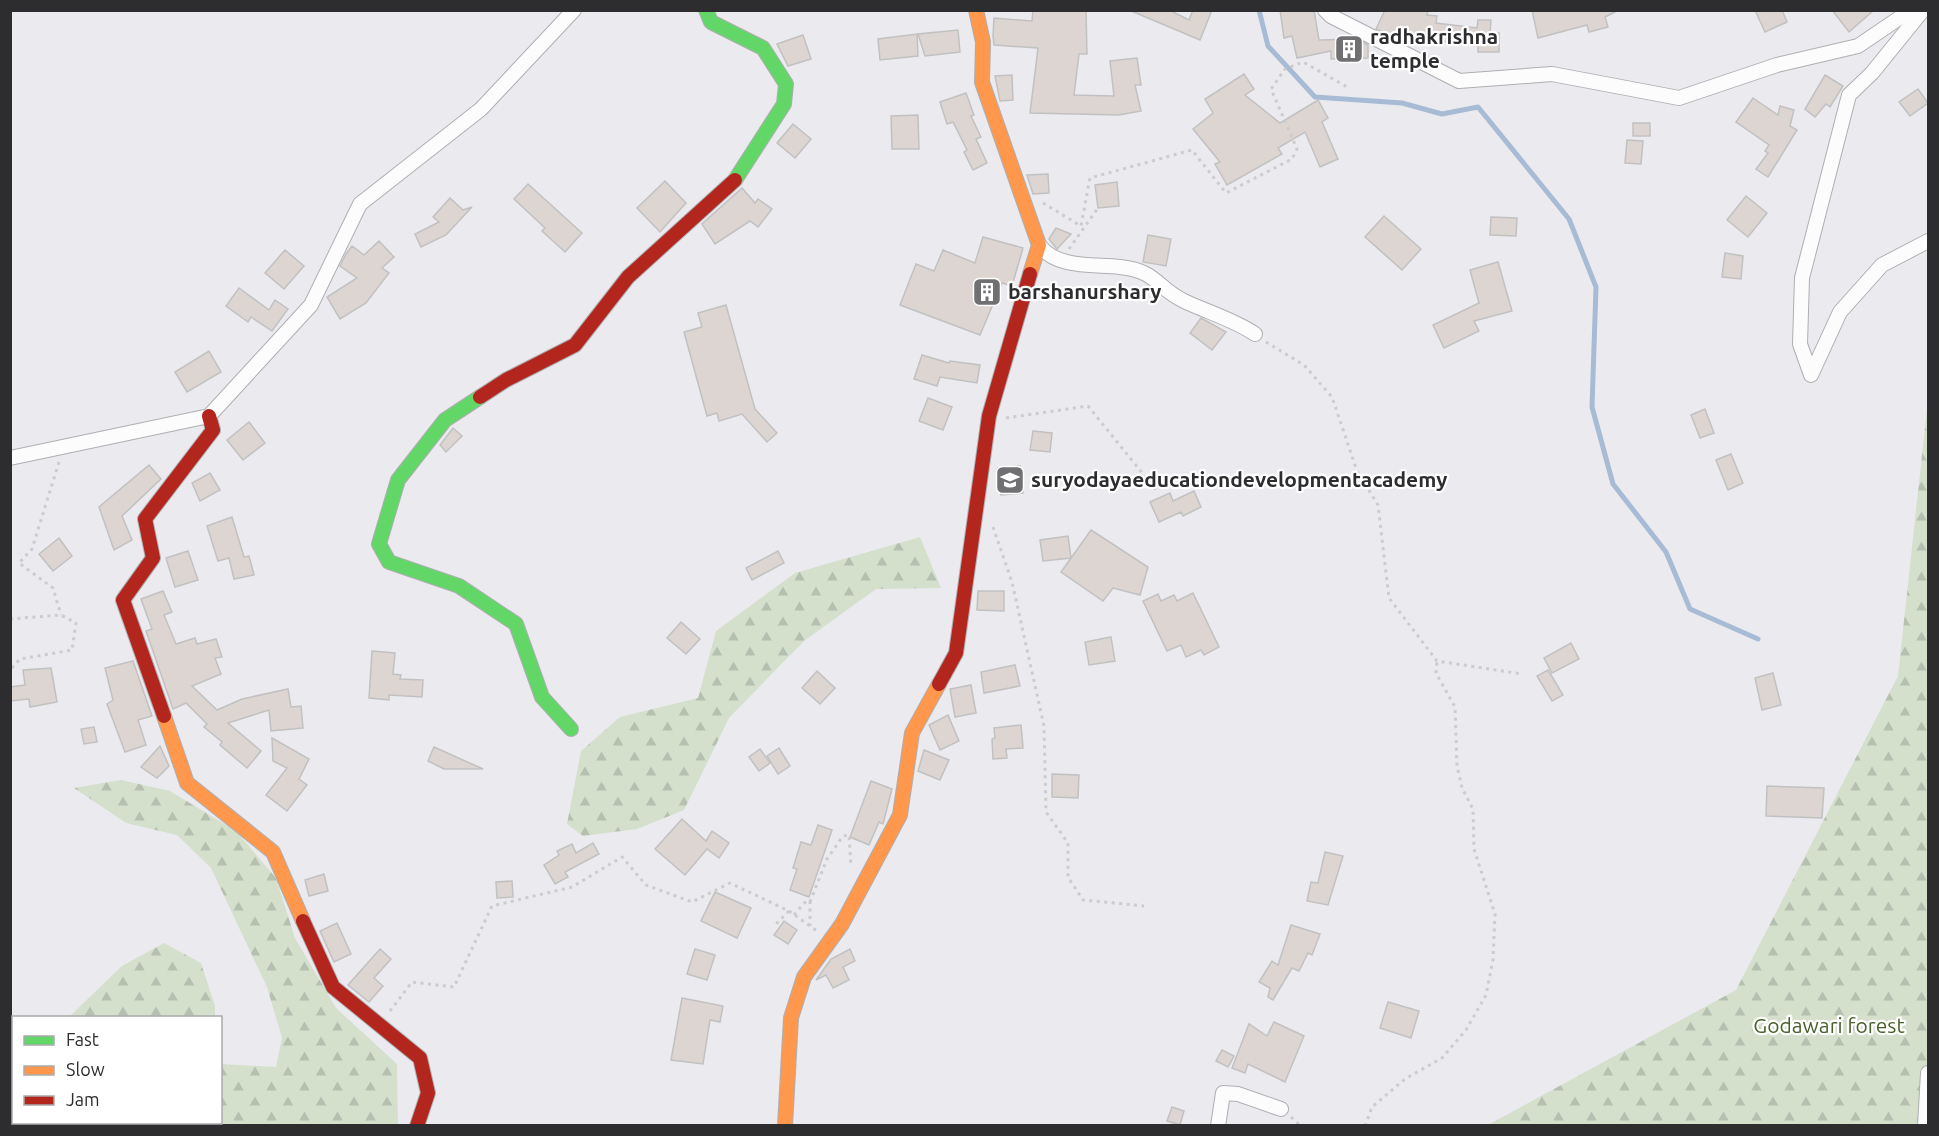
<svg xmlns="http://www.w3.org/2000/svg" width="1939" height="1136" font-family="Ubuntu,sans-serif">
<defs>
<pattern id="forest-firs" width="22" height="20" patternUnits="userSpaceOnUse" patternTransform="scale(1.5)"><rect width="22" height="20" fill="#d4dfcc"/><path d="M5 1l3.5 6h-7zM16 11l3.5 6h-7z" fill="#b6c0b0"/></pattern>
</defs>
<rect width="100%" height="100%" fill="#ebebef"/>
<g fill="url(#forest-firs)">
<polygon points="1928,400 1928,1125 1486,1126 1736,990 1898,676"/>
<polygon points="920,537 941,588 876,589 804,641 729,718 684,810 637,829 583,836 567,824 581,751 620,717 698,698 716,631 795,573"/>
<polygon points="121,780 170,791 236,831 276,878 295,938 336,1008 397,1064 398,1125 154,1125 152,1123 220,1122 221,1064 276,1067 282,1038 267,987 211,868 177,835 126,823 74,788"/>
<polygon points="164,943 201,963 215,1006 215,1017 69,1017 122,966"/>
<polygon points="149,1122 149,1125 16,1126 14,1123"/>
</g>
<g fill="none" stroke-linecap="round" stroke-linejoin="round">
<polyline stroke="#a8bbd4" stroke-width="5" points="1259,10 1268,46 1315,97 1402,103 1442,114 1478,107 1569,219 1596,287 1592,407 1613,484 1666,552 1690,609 1758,639"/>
</g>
<g fill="#dcd5d1" stroke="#c2c1c2" stroke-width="1.5">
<polygon points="1033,10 1086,10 1087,54 1079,54 1074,95 1114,96 1110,61 1137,58 1141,85 1135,85 1141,111 1119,115 1030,113 1038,48 994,45 993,36 994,18 1032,21"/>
<polygon points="1129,10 1169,10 1189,20 1193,10 1212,10 1200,40"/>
<polygon points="1280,10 1314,10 1319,40 1357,39 1368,45 1368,58 1331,59 1331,51 1297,58 1292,36 1284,38"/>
<polygon points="1385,10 1428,10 1427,15 1437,16 1436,23 1477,28 1478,20 1491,20 1490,33 1499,33 1499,52 1478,52 1478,46 1439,41 1439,36 1404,32 1400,41 1376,29"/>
<polygon points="1532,10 1619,10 1605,17 1608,27 1589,32 1587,25 1538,38"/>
<polygon points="1755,10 1782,10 1787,22 1765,32"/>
<polygon points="1832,10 1874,10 1849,32"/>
<polygon points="958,30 960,52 925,56 918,34"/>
<polygon points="917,34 918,56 880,60 878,39"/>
<polygon points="803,35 811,59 788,66 777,44"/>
<polygon points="1244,74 1254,89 1245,95 1280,123 1318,100 1328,118 1322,122 1338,159 1320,167 1305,132 1278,148 1282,154 1227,185 1215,164 1220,162 1193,129 1213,113 1205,99"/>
<polygon points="1012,75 1013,100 1000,101 995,76"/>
<polygon points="1825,75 1843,86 1830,107 1826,104 1815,117 1805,109"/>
<polygon points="1918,89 1928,103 1910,116 1899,102"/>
<polygon points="966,93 974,115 971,116 981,137 976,139 987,163 973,170 964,152 967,150 953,122 947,124 940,102"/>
<polygon points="1753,98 1778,115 1780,106 1794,110 1790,126 1797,130 1768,177 1756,169 1768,153 1765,151 1769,145 1736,122"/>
<polygon points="918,115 919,149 892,149 891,116"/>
<rect x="1633" y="123" width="17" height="13"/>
<polygon points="793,124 811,139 795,158 777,143"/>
<polygon points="1627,140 1643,141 1641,164 1625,163"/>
<polygon points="1048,174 1049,193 1033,194 1027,175"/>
<polygon points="665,181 686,203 660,232 637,208"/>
<polygon points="1117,182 1119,206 1098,208 1095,185"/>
<polygon points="528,184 582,233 565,252 542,231 545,228 514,199"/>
<polygon points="742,188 755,203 758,199 772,209 758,227 750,221 715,244 702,224"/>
<polygon points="1746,196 1767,213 1748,237 1727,220"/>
<polygon points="450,198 463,210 472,207 446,235 421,247 415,234 439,222 433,217"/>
<polygon points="1384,216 1421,249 1402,270 1365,237"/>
<polygon points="1491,217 1517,218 1516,236 1490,235"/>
<polygon points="1056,228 1071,234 1057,249 1049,239"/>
<polygon points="1148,235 1171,239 1166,266 1143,262"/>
<polygon points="983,237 1023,248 1012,286 1002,283 980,335 900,305 916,264 934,271 943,250 975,263"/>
<polygon points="379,241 394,257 382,268 389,273 366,303 340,319 327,297 357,278 340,266 346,254 352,246 364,255"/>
<polygon points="285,250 304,266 284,289 265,273"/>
<polygon points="1725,253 1743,256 1741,279 1722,277"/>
<polygon points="1498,262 1512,311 1474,321 1479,331 1444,348 1433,325 1479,303 1470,270"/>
<polygon points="239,288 269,310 275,300 288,309 272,331 251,317 248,322 226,306"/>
<polygon points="726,305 755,409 777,433 767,442 742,414 719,421 717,413 707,416 684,332 702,327 698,313"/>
<polygon points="1201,318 1226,332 1212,350 1190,333"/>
<polygon points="209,351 221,372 187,392 175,372"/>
<polygon points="922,355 949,363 950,361 980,365 977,383 940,377 937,386 914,379"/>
<polygon points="928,398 952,407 943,430 919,421"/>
<polygon points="1705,409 1714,433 1700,438 1691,415"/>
<polygon points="249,422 265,443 243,460 227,440"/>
<polygon points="453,428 462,436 446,452 440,445"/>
<polygon points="1033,431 1052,433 1050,452 1030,450"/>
<polygon points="1731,454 1743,483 1728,490 1716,460"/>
<polygon points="149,465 161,479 122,516 132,540 114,550 99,507"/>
<polygon points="1020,466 1023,493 1001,495 998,468"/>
<polygon points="210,473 220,490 200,501 192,483"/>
<polygon points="1194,491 1201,507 1183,516 1181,512 1159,522 1150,502 1170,493 1173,501"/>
<polygon points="232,517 244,557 249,556 254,575 234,579 229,558 218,561 207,526"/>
<polygon points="1091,530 1148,567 1140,595 1113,588 1103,601 1061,572"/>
<polygon points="1068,536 1071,558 1043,561 1040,540"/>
<polygon points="59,538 72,556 53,571 39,554"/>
<polygon points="188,551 198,580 175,587 166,558"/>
<polygon points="778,551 784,563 752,580 746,568"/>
<polygon points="163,591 172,612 164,615 176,644 195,638 197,644 216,639 222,657 215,658 221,674 192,686 217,710 242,699 288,689 291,707 301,706 303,728 271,731 269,710 228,723 261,751 247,768 220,745 222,742 204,727 207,724 186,703 173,709 146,631 152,629 141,599"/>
<polygon points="978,591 1004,591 1004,611 977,610"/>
<polygon points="1193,593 1219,647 1204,655 1201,650 1186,657 1181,645 1167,651 1143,601 1158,594 1161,601 1174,595 1177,601"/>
<polygon points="681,622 700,639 686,654 667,638"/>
<polygon points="1111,637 1115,661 1089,665 1085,642"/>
<polygon points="1571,643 1579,659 1552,673 1544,658"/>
<polygon points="372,651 395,653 393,674 401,675 400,679 423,680 422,697 389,695 389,700 369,698"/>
<polygon points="133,661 152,716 138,720 146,745 125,752 107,704 113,700 105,668"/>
<polygon points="1015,665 1020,686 984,693 981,672"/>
<polygon points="51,668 57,702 30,707 29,699 10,701 10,687 25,685 23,670"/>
<polygon points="1548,670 1563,695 1552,701 1537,676"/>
<polygon points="817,671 835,688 820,704 802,688"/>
<polygon points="1773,673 1781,705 1762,710 1755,678"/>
<polygon points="971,685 976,713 955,717 950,689"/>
<polygon points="948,715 959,741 940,750 929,725"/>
<polygon points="1021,725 1023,748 1006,749 1007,758 993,759 992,739 995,738 994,728"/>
<polygon points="94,727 97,742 84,744 81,729"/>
<polygon points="272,738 309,759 299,779 307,785 287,811 266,795 287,768 273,761"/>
<polygon points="160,746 169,766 157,778 141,767"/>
<polygon points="434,747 483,769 444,769 428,761"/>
<polygon points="779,748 790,766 778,774 767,756"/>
<polygon points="760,749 770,763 759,771 749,757"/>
<polygon points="924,750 949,760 940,780 918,771"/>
<polygon points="1052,774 1079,775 1078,798 1052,797"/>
<polygon points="871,781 892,789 884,820 883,824 879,822 869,845 850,837"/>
<polygon points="1767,786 1824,788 1822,818 1766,816"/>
<polygon points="682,819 706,841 712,831 729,843 719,858 707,849 685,875 655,849"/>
<polygon points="818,825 832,830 809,897 790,890 797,869 793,868 801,842 811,845"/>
<polygon points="593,843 599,854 565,872 568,877 555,884 544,865 559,855 557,851 572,844 576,853"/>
<polygon points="1325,852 1343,856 1328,905 1307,901 1311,882 1318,883"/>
<polygon points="324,874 328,891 309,896 305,880"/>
<polygon points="512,881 513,897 497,898 496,882"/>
<polygon points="715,892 751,908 737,938 701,921"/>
<polygon points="784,921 797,930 788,944 774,935"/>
<polygon points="337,923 351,954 334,962 320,931"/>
<polygon points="1291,925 1320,934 1312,955 1308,953 1299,971 1292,968 1273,1000 1268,997 1270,988 1259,982 1272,961 1278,965"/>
<polygon points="380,949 391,959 374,978 383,986 369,1002 348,985"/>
<polygon points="695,949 715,955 707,980 687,974"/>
<polygon points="850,949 855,961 843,967 849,980 833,988 826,975 816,980 831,959"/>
<polygon points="682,998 723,1006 720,1022 710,1020 703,1064 671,1060"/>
<polygon points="1388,1002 1419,1011 1411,1038 1380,1028"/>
<polygon points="1274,1022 1304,1036 1285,1082 1248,1064 1245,1073 1232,1068 1249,1024 1267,1036"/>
<polygon points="1222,1050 1234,1056 1228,1067 1216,1061"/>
<polygon points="1172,1107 1184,1111 1180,1125 1167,1121"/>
</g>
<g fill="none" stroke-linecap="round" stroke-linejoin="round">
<g stroke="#aeafb2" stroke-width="16">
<g id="street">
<polyline points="1325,10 1331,16 1459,81 1552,74 1679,98 1777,65 1858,46 1911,10"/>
<polyline points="1923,10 1872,73 1849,95 1802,278 1800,344 1811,375 1840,312 1882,265 1928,241"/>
<path d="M1039 245C1057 269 1093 264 1120 267 1158 271 1156 288 1184 301 1207 312 1233 319 1255 334"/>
<polyline points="10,458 209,416 311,305 360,204 481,109 574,10"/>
<polyline points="1218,1126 1223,1093 1238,1094 1281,1109"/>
<polyline points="1925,1126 1928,1073"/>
</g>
</g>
<g stroke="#aeafb2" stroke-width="16">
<g id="fast">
<polyline points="706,10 711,22 763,48 786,84 784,104 735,180"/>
<polyline points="480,397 445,420 398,480 379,544 389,562 459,586 516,624 542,697 571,729"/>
</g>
</g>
<g stroke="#aeafb2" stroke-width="16">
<g id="slow">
<polyline points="976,10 983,42 982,82 1039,245 1030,274"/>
<polyline points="164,716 187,783 273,852 303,921"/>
<polyline points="785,1126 791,1018 804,977 842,924 900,815 912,733 939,684"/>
</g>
</g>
<g stroke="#aeafb2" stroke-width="16">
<g id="jam">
<polyline points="480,397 506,380 575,345 628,277 735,180"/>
<polyline points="939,684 956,653 989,416 1030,274"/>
<polyline points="164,716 123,600 153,558 145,519 213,430 209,416"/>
<polyline points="303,921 333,987 420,1058 428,1093 417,1126"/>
</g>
</g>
<g stroke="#ccc" stroke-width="3" stroke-dasharray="3 4.5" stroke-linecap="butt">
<polyline points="1043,203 1081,226 1090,178 1192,150 1226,193 1292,159 1297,149 1271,89 1285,69 1303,62 1349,88"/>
<polyline points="1069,249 1098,208"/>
<polyline points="1266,342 1304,365 1332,397 1357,471 1378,505 1389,598 1437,661 1522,674"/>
<polyline points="1006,418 1088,406 1156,490"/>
<polyline points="59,462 32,549 19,563 53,588 61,615"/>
<polyline points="993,527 1012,582 1044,726 1046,812 1068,843 1068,877 1083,900 1144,906"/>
<polyline points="10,619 61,615 76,623 72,650 20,659 10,670"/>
<polyline points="810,902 827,859 843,836 849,835 851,867"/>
<polyline points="789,911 817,931"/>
<polyline points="794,915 807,900 810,902 810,926"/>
<polyline points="390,1011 412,982 454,987 492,906 572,887 622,857 646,885 692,902 730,883 789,911 774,926"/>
<polyline points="1291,1117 1301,1126"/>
<polyline points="1365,1126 1372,1107 1405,1079 1442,1058 1466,1030 1486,995 1493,960 1495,914 1474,849 1473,809 1462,788 1457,766 1455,707 1436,673 1437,661"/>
</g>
<use href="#street" stroke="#fcfcfd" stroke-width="14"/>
<use href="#fast" stroke="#63d668" stroke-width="14"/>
<use href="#slow" stroke="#ff974d" stroke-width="14"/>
<use href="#jam" stroke="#b3261e" stroke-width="14"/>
</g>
<defs>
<g id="building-square" transform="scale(1.5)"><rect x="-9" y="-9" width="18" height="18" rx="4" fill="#707073" stroke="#fff"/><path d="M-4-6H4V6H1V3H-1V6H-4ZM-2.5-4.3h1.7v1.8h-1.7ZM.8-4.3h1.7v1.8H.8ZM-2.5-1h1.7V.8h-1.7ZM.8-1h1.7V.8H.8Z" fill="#fff"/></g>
<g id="school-square" transform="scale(1.5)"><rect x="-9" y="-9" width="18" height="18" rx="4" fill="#707073" stroke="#fff"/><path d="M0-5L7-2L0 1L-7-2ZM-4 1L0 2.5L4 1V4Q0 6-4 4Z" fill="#fff"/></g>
</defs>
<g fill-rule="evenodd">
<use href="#building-square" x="1349" y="49"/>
<use href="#building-square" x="987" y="292"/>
<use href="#school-square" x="1010" y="480"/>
</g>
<g text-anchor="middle" stroke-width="4.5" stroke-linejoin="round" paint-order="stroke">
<g font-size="21" font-weight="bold" fill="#2d2d30" stroke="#fff" text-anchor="start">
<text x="1370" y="44">radhakrishna<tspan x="1370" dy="24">temple</tspan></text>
<text x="1008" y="299">barshanurshary</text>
<text x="1031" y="487">suryodayaeducationdevelopmentacademy</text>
</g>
<g font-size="21" fill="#47612a" stroke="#fff">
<text x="1829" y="1033">Godawari forest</text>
</g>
</g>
<rect width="1939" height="1136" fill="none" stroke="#2d2d30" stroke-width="24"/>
<rect x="12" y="1016" width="210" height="108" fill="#ffffff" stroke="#ababac" stroke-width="1.5"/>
<rect x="24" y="1036" width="30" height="9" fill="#63d668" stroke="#ababac" stroke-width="1.5"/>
<text x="66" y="1046" font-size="18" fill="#2d2d30">Fast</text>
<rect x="24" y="1066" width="30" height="9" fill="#ff974d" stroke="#ababac" stroke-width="1.5"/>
<text x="66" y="1076" font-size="18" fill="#2d2d30">Slow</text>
<rect x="24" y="1096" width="30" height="9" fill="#b3261e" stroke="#ababac" stroke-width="1.5"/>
<text x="66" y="1106" font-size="18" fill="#2d2d30">Jam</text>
</svg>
